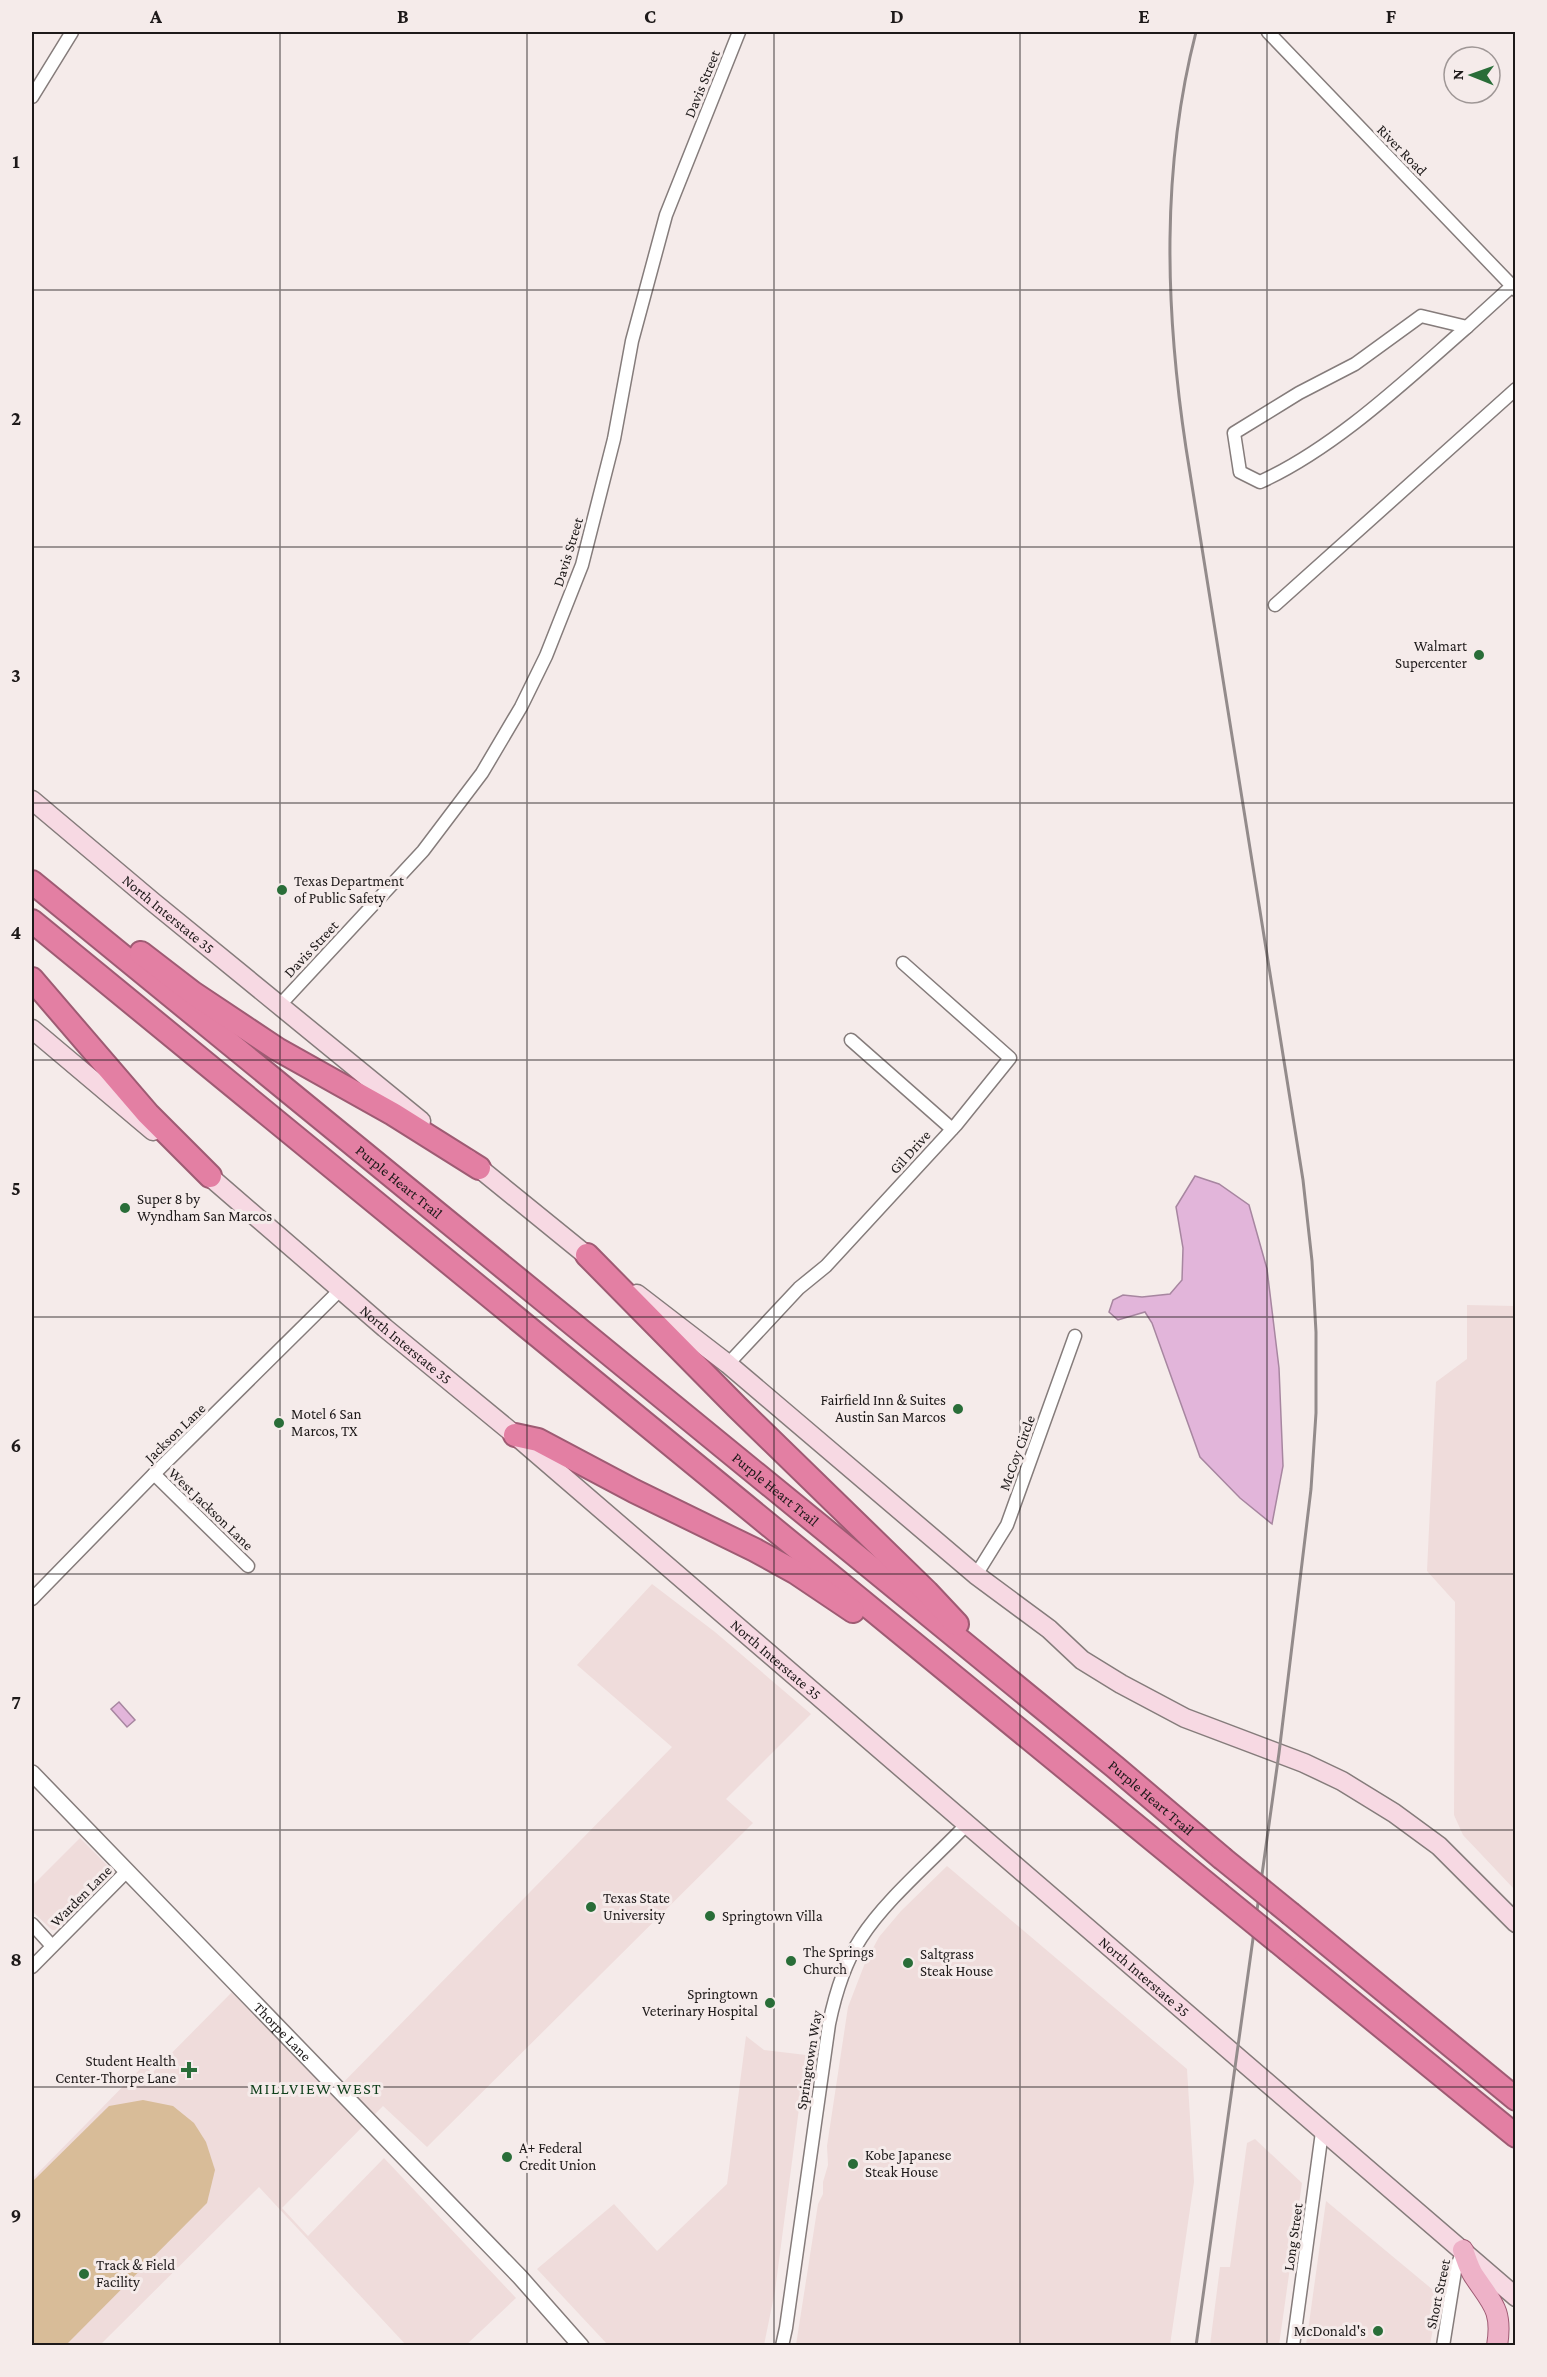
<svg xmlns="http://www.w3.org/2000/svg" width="1547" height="2377" font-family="'Crimson Pro',serif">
<rect width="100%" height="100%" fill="#f5ebea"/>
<g fill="#efdcdb">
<polygon points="1467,1305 1515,1306 1515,1890 1463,1835 1454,1815 1455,1602 1427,1571 1436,1382 1467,1359"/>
<polygon points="652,1584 715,1632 811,1714 726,1799 753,1823 427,2147 383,2106 282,2208 308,2236 384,2158 516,2298 466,2345 406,2345 259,2187 100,2345 32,2346 32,2179 144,2065 152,2073 232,1992 332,2094 672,1747 577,1665"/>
<polygon points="80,1838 113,1871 55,1930 52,1930 32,1911 32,1886"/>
<polygon points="947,1866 1187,2069 1194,2182 1170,2345 796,2345 818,2204 823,2194 823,2182 828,2165 827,2146 848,2007 865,1963 879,1937 901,1911"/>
<polygon points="746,2036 764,2050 806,2055 775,2291 764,2345 608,2345 537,2269 614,2204 657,2251 727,2184"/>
<polygon points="1255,2139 1302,2183 1279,2345 1210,2345 1220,2267 1230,2267 1247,2143"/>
<polygon points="1326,2201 1439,2295 1430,2345 1306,2345"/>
</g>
<polygon fill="#d8bc98" points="143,2100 173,2106 194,2123 206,2142 215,2170 207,2203 66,2345 32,2345 32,2182 109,2106"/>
<g fill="#e2b5da" stroke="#a786a0" stroke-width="1.5">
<polygon points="1195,1176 1219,1184 1249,1205 1267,1269 1279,1368 1283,1466 1272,1524 1240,1498 1200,1457 1152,1323 1145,1312 1118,1320 1109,1312 1113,1300 1123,1295 1142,1297 1170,1294 1182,1280 1183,1248 1176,1207"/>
<polygon points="119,1702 135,1720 127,1727 111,1709"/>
</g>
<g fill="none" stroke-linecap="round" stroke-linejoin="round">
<g stroke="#857c7b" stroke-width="15">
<g id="minor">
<polyline points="1268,32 1516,290"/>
<polyline points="32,97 72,32"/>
<path d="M1421 316 1467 327C1405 381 1335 448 1260 482L1240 472 1234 433 1299 393 1355 364Z"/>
<polyline points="1467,327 1512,286"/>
<polyline points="1275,605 1516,389"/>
<polyline points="279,1006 423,851 482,773 521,707 546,656 582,565 614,439 632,341 666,215 739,32"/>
<polyline points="851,1040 952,1129"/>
<polyline points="728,1364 799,1288 826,1266 956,1125 1010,1058 903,963"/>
<polyline points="154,1474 248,1566"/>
<polyline points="976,1575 1007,1525 1075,1336"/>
<polyline points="32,1599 154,1474 341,1289"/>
<polyline points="32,1924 52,1946"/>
<polyline points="32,1967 127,1871"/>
<path d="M782 2346 786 2328 829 2024C835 1995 844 1964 861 1938 886 1899 934 1859 967 1824"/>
<polyline points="1293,2346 1322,2132"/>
<polyline points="1443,2346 1455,2271 1463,2251"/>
</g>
</g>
<g stroke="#857c7b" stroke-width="18">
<g id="tertiary">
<path id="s1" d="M32 1773 520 2277 581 2346"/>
</g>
</g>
<g stroke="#857c7b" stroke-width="21">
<g id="secondary">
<path id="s2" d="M32 800 153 902 421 1121"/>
<polyline points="32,1029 153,1131"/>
<polyline points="468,1159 596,1263"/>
<path id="s3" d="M201 1169 385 1328 515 1435 1516 2297"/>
<polyline points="637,1294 728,1364 976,1575 1049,1629 1082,1660 1121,1684 1185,1718 1304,1763 1342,1781 1394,1813 1439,1846 1516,1923"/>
</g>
</g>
<g stroke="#9e5b73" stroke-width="22">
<path id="primary" d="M1463 2250C1466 2258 1469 2269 1474 2276 1492 2303 1503 2310 1497 2346"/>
</g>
<g stroke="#9e5b73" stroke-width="26">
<g id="motorway">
<path id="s4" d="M32 882 1115 1767 1222 1858"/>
<polyline points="32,921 1218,1893"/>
<polyline points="141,953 193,993 277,1049 393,1114 479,1168"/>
<polyline points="32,979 148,1114 210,1176"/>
<polyline points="587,1255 737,1407 927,1592 957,1624"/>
<polyline points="515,1435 538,1440 634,1491 755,1550 795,1572 853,1611"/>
<polyline points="1291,1914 1516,2099"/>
<polyline points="1288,1950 1516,2136"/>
</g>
</g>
<use href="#minor" stroke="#fff" stroke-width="12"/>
<use href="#tertiary" stroke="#fff" stroke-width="15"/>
<use href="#secondary" stroke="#f7d9e3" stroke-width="18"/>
<use href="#primary" stroke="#eeb2c8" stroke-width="20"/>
<use href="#motorway" stroke="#e37fa3" stroke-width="22"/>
<path stroke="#938b8b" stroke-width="3" d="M1196 2346 1279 1753 1311 1489 1316 1413V1332L1312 1261 1303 1180 1186 448C1165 309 1161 168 1196 32"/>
<g stroke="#9e5b73" stroke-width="26" stroke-linecap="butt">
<g id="motorway-bridge">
<polyline points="1222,1858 1291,1914"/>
<polyline points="1218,1893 1288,1950"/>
</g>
</g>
<use href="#motorway-bridge" stroke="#e37fa3" stroke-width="22"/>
</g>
<path fill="none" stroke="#1d1919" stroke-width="1.5" stroke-opacity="0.55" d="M280 32V2346M527 32V2346M774 32V2346M1020 32V2346M1267 32V2346M32 290H1516M32 547H1516M32 803H1516M32 1060H1516M32 1317H1516M32 1574H1516M32 1830H1516M32 2087H1516"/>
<g fill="#296d38" stroke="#f5ebea" stroke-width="2">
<circle cx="1479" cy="655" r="6"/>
<circle cx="282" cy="890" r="6"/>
<circle cx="125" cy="1208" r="6"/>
<circle cx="958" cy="1409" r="6"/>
<circle cx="279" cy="1423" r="6"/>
<circle cx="591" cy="1907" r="6"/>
<circle cx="710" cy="1916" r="6"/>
<circle cx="791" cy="1961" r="6"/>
<circle cx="908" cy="1963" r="6"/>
<circle cx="770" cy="2003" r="6"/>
<path d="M186 2061h6v6h6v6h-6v6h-6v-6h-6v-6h6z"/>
<circle cx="507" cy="2157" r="6"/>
<circle cx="853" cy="2164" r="6"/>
<circle cx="84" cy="2274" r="6"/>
<circle cx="1378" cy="2331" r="6"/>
</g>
<g text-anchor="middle" stroke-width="6" stroke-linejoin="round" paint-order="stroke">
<g font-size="15" fill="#1d1919" stroke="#f5ebea">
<text transform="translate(702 84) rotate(-68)" y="5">Davis Street</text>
<text transform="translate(1402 150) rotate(46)" y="5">River Road</text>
<text transform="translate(568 552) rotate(-73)" y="5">Davis Street</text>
<text dy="5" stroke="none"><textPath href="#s2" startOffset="178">North Interstate 35</textPath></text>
<text transform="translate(311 949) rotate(-47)" y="5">Davis Street</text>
<text transform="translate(910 1152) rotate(-48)" y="5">Gil Drive</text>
<text dy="5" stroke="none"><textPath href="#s4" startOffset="474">Purple Heart Trail</textPath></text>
<text dy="5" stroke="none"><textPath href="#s3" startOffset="270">North Interstate 35</textPath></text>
<text transform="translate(175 1433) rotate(-44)" y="5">Jackson Lane</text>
<text transform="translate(1017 1453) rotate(-70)" y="5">McCoy Circle</text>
<text dy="5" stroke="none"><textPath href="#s4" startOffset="960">Purple Heart Trail</textPath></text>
<text transform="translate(211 1509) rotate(44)" y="5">West Jackson Lane</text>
<text dy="5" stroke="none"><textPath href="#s3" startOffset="756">North Interstate 35</textPath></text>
<text dy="5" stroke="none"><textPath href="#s4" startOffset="1446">Purple Heart Trail</textPath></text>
<text transform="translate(81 1896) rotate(-45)" y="5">Warden Lane</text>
<text dy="5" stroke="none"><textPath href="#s3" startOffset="1242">North Interstate 35</textPath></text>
<text dy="5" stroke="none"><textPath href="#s1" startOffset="360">Thorpe Lane</textPath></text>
<text transform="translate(809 2060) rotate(-81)" y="5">Springtown Way</text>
<text transform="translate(1293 2237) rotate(-82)" y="5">Long Street</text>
<text transform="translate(1438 2294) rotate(-78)" y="5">Short Street</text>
</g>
<g font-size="15" fill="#1d1919" stroke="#f5ebea" text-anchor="start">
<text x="1467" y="651" text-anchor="end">Walmart<tspan x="1467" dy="17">Supercenter</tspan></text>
<text x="294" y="886">Texas Department<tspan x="294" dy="17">of Public Safety</tspan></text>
<text x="137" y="1204">Super 8 by<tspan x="137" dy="17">Wyndham San Marcos</tspan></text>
<text x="946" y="1405" text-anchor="end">Fairfield Inn &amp; Suites<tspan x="946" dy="17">Austin San Marcos</tspan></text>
<text x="291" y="1419">Motel 6 San<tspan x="291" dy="17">Marcos, TX</tspan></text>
<text x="603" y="1903">Texas State<tspan x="603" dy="17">University</tspan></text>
<text x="722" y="1921">Springtown Villa</text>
<text x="803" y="1957">The Springs<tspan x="803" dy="17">Church</tspan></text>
<text x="920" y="1959">Saltgrass<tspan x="920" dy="17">Steak House</tspan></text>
<text x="758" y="1999" text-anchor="end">Springtown<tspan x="758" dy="17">Veterinary Hospital</tspan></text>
<text x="176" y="2066" text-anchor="end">Student Health<tspan x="176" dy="17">Center-Thorpe Lane</tspan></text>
<text x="519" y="2153">A+ Federal<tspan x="519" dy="17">Credit Union</tspan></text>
<text x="865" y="2160">Kobe Japanese<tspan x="865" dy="17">Steak House</tspan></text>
<text x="96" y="2270">Track &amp; Field<tspan x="96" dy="17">Facility</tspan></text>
<text x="1366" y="2336" text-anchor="end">McDonald's</text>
</g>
<g font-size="16" letter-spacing="1.5" fill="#10401c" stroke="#f5ebea">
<text x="316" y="2094">MILLVIEW WEST</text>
</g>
</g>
<rect width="1547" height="2377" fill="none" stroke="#f5ebea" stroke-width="66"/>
<g transform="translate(1472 75) rotate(271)"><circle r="28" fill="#f5ebea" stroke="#9f9796" stroke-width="1.5"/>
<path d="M0-4.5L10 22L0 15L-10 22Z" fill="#296d38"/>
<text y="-9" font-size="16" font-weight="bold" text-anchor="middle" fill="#1d1919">N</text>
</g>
<rect x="33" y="33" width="1481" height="2311" fill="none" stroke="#1d1919" stroke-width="2"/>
<g font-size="20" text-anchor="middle" font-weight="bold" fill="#1d1919">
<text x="156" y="23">A</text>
<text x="403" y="23">B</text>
<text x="650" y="23">C</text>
<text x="897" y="23">D</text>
<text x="1144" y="23">E</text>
<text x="1391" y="23">F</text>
<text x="16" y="168">1</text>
<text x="16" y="425">2</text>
<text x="16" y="682">3</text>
<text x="16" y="939">4</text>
<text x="16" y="1195">5</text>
<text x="16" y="1452">6</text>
<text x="16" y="1709">7</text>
<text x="16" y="1966">8</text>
<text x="16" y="2222">9</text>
</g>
</svg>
